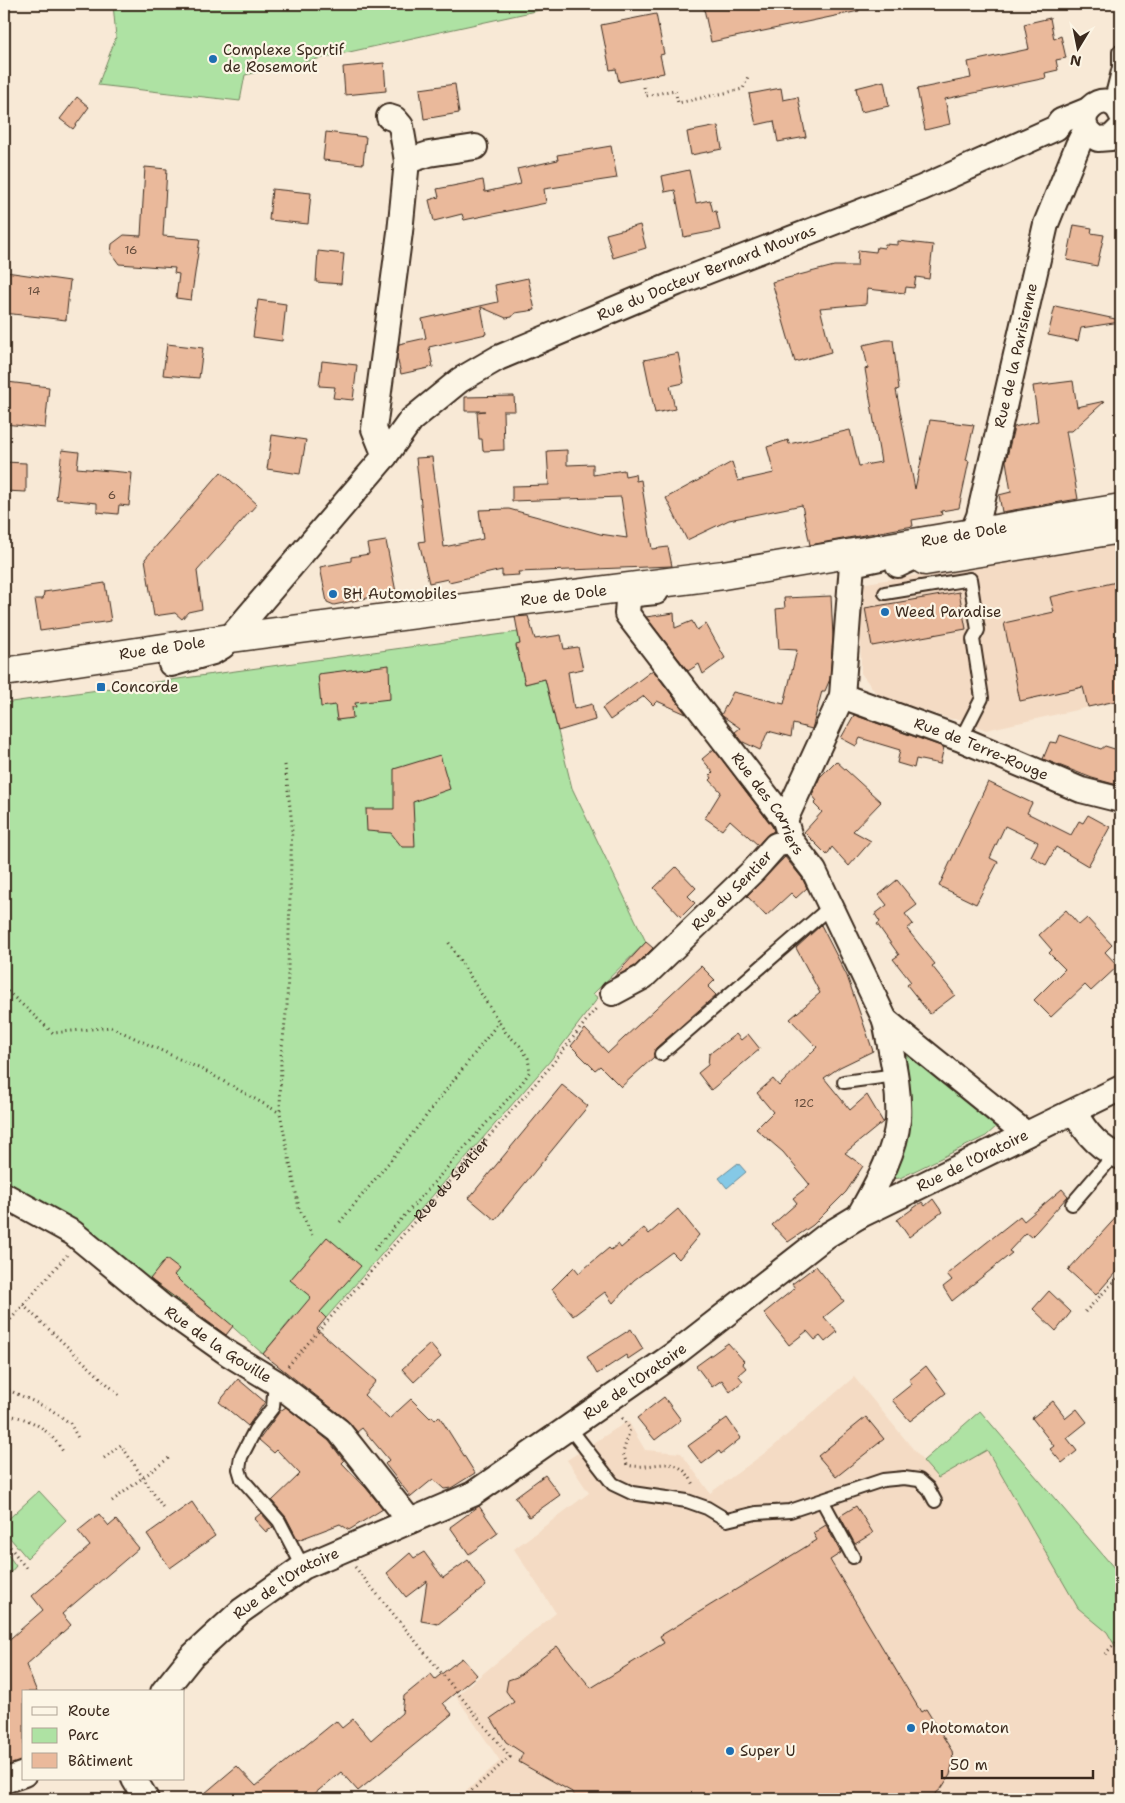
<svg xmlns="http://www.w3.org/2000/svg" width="1125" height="1803" font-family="'Shantell Sans',sans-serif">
<rect width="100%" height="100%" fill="#f8e9d6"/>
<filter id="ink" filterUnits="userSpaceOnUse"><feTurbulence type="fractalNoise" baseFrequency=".02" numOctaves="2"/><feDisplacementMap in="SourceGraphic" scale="10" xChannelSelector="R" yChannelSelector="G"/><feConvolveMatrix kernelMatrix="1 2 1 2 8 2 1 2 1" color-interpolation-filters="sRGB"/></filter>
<g filter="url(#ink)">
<g fill="#f4dbc4">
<polygon points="1121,543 1121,700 986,730 960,719 951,719 878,696 861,673 860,584"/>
<polygon points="854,1377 923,1461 980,1411 1121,1576 1121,1799 457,1799 500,1761 456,1696 556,1613 514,1549 589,1493 567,1460 628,1421 645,1450 681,1453 710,1493 773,1447"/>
</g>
<g fill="#aee2a3" stroke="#748660">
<polygon points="113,4 567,4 245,75 240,101 98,85 116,37"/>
<polygon points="518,632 520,644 516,646 525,684 545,679 572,788 646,942 593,994 598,998 550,1061 326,1318 317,1310 304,1324 294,1316 263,1354 199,1297 184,1315 4,1187 4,703"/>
<path d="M900 1047 997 1126 986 1136 900 1178 891 1179C906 1126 918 1103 900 1047Z"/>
<polygon points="980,1411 1121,1576 1121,1656 1107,1632 1078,1608 987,1450 938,1478 923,1461"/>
<polygon points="39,1491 66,1520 27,1558 4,1531 4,1523"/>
<polygon points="4,1549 16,1566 4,1580"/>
</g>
<polygon fill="#85c9e6" stroke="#678996" points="738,1163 746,1172 727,1188 719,1178"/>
<g fill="#eab99b" stroke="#3b2a1e">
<polygon points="703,4 858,4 859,11 711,42"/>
<polygon points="656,14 664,54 660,55 664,73 619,82 616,69 610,70 601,25"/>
<polygon points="1050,18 1054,39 1061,36 1066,58 1056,60 1058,70 1045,73 1046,78 945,99 950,124 925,130 917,89 971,78 968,62 1029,49 1024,24"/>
<polygon points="384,63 386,91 345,95 343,67"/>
<polygon points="884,81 889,106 861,112 856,88"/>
<polygon points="455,84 459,113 424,119 420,89"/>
<polygon points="781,88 783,100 798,97 806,137 778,142 774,121 756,125 749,94"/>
<polygon points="77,97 89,107 73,129 60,119"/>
<polygon points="718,126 722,149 691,155 687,132"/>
<polygon points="326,132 366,137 363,164 323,160"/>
<polygon points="611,146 617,178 544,189 546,203 464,220 462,214 434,221 429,200 439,197 437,189 483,180 485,192 521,184 517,169 558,160 557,155"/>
<polygon points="145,167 167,169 163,236 200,239 191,300 176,298 179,274 174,273 175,268 119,264 111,253 112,244 124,235 141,236"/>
<polygon points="689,170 696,203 710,200 713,212 716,211 720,230 684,237 675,190 665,192 662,176"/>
<polygon points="272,189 311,193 308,224 269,220"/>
<polygon points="640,225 646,248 613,258 606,234"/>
<polygon points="1074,225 1092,228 1091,233 1104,235 1097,266 1067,260"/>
<polygon points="898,241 933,245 929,279 916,277 914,288 906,287 905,293 867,289 866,304 820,308 831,352 795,362 772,282 834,266 857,266 858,250 876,252 877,247 884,248 885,244 898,245"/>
<polygon points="318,251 344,254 341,284 316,282"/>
<polygon points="6,272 70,281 66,320 4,313"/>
<polygon points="528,278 535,310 515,313 512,317 506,318 481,307 486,334 429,347 433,367 401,374 397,357 399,344 426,338 422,319 498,302 495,285"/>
<polygon points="258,300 286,304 282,341 253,337"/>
<polygon points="1055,306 1120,320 1120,322 1081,328 1078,341 1048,335"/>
<polygon points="886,340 893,340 899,389 896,390 915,489 930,420 974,425 966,460 969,461 959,508 941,511 942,515 912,520 913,526 810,545 802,505 729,520 687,540 666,498 732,462 738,481 774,473 767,447 788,440 789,444 850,430 859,466 881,462 865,369 868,368 863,345"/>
<polygon points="167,344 203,348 199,378 163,375"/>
<polygon points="678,353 684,383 670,386 675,409 655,413 644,360"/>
<polygon points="322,361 357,365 353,400 333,398 335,387 319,386"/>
<polygon points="1073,381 1077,407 1105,401 1072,431 1066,431 1078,499 1002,512 999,495 1011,492 1006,461 1014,427 1038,421 1033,386"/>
<polygon points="7,382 49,387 45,428 4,424 4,397 6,398"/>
<polygon points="514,396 515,411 503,411 504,450 483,451 482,439 479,439 477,412 485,411 465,411 465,397"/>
<polygon points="272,435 306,440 300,474 267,469"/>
<polygon points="62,450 79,452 77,468 132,473 129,506 119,505 118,514 97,512 97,503 56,499"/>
<polygon points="567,450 567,465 593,464 593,475 624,470 625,476 635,474 636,481 641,480 652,549 668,547 672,566 518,572 519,575 502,576 502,570 449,582 448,579 429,583 419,542 425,541 416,458 432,457 444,547 483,539 479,510 509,509 600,534 627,538 621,497 512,501 512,486 549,485 547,451"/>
<polygon points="4,462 26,463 26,492 4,491"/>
<polygon points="221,472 257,504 197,571 202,609 188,612 182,619 175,613 154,616 145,559"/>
<polygon points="386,541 396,592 334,605 327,602 320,567 351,561 351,557 369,554 367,544"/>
<polygon points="1121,581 1121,700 1088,707 1083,687 1020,701 1004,623 1054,612 1050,597"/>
<polygon points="105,583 111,621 40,631 35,599 43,599 44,592"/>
<polygon points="959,592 966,629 872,646 865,608"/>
<polygon points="831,596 833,637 830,679 825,691 822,691 812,729 793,724 791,737 768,731 760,750 743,742 735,732 740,728 721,715 733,692 784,704 797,650 779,649 776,609 785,608 784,598"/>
<polygon points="674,613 675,628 692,621 697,630 706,624 725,658 703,674 699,664 688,671 646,617"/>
<polygon points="528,616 535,639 561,635 564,649 578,647 583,669 568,672 574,709 592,704 595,720 558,731 545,679 525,684 516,645 520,644 515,617"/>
<polygon points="389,665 390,699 355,703 356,707 352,707 353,718 337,720 335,705 321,707 318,674"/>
<polygon points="653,670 686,714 657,701 653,705 644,696 610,720 602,708"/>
<polygon points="854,715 944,747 940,764 916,759 914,768 897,763 900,750 860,738 856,746 841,738"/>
<polygon points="1060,735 1101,749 1105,746 1121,751 1121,786 1092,778 1043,759 1050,742 1057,743"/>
<polygon points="714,749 772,826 774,831 766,836 758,845 730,820 722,830 705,818 721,792 710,780 712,778 710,775 713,772 702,759"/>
<polygon points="440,755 450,789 413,802 415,847 402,847 391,833 367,831 366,809 394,809 394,769"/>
<polygon points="836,761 881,802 853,831 871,841 849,866 832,847 827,855 804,832 822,812 814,804 817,801 812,795 820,777"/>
<polygon points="988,782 1032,803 1027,813 1071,835 1079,821 1083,823 1088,815 1110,827 1088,866 1056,847 1046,865 1031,856 1038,842 1005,826 990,858 998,862 976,904 939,886"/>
<polygon points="785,857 802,878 807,888 796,898 791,893 766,916 747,896"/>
<polygon points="676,867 696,888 688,896 695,903 681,917 654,888"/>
<polygon points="897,880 917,905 905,914 913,924 907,929 935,964 932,966 955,995 930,1014 907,985 911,982 893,959 899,955 877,924 880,922 875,914 887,905 879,895"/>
<polygon points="1066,910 1079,925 1087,918 1112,945 1105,952 1118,966 1091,991 1085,985 1051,1017 1034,1000 1065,969 1049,953 1052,950 1039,935"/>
<polygon points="821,925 847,976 873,1051 840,1067 824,1078 850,1110 867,1095 883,1122 845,1153 863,1166 846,1192 813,1225 788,1242 772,1225 797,1203 793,1198 810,1185 783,1152 756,1129 773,1112 757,1093 773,1079 779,1086 817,1047 790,1019 820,993 796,948"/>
<polygon points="646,942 653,948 635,966 613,978"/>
<polygon points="701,966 715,980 708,987 716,995 656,1048 654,1057 621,1087 600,1066 595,1070 571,1046 585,1029 608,1053"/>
<polygon points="736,1034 741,1040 748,1034 760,1049 711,1090 698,1073 708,1065 709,1054"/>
<polygon points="562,1085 588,1106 495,1220 469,1198"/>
<polygon points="1062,1189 1068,1196 1037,1231 1031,1237 1026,1233 1009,1251 1012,1253 952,1301 943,1287 952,1280 947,1274 1020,1216 1024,1221"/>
<polygon points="933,1199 942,1212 909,1237 897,1220 922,1202 925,1206"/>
<polygon points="678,1209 699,1235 679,1259 672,1252 634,1280 613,1303 605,1292 573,1316 552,1289 574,1267 579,1273 609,1248 611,1250 618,1244 621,1248 644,1228 649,1234"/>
<polygon points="1121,1212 1121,1266 1096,1295 1068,1270"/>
<polygon points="327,1237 361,1266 320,1312 326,1318 317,1329 376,1381 364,1395 389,1419 411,1399 430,1418 432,1416 435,1420 439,1416 475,1473 451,1488 444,1489 433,1479 411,1497 385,1464 389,1460 362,1428 357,1432 347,1420 263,1354 311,1297 290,1280"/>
<polygon points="166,1259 179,1269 174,1275 183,1284 233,1326 226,1335 150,1279"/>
<polygon points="816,1266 844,1301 824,1317 837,1332 825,1342 820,1336 815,1340 807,1331 789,1345 764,1313 795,1288 792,1284"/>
<polygon points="1049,1291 1071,1312 1056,1331 1033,1309"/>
<polygon points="631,1329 643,1349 628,1359 626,1355 597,1374 587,1357"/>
<polygon points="728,1343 744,1361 742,1363 746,1368 738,1375 743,1381 730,1392 722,1380 712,1387 696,1366"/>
<polygon points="430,1344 441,1357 414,1382 402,1369"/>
<polygon points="926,1366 946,1393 910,1421 892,1400 912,1384 909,1380"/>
<polygon points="238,1379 265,1402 248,1426 219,1402"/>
<polygon points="664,1397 681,1420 655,1440 637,1418"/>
<polygon points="1053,1401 1066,1418 1077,1409 1087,1422 1067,1438 1077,1451 1062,1463 1050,1449 1054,1446 1032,1418"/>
<polygon points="286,1407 329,1441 344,1461 342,1463 366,1488 383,1509 349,1530 340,1524 298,1540 286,1517 272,1501 300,1474 277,1450 274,1453 259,1440 280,1411"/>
<polygon points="866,1417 884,1439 836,1477 818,1456"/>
<polygon points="727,1418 741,1438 721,1454 719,1451 702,1464 688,1446"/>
<polygon points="545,1475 560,1495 529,1517 515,1497"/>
<polygon points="192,1502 215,1536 170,1568 147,1534"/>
<polygon points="479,1506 498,1533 469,1554 450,1527"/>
<polygon points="856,1506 873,1533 855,1544 840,1516"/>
<polygon points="261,1513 273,1527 266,1532 254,1519"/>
<polygon points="99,1514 109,1526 116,1520 139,1548 62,1614 71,1625 26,1665 37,1692 24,1692 24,1761 4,1767 4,1644 43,1610 32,1596 90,1546 78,1531"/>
<polygon points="826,1525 841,1553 830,1560 921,1712 926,1709 952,1751 953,1760 950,1775 941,1789 930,1798 576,1799 572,1792 519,1762 523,1753 506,1742 491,1718 514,1702 506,1691 508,1680 517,1677 557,1646 591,1688 664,1643 660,1636 817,1540 813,1533"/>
<polygon points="424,1552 443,1578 468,1560 486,1586 438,1624 421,1621 427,1581 406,1597 387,1573 410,1553 414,1558"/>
<polygon points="462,1658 477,1675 443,1703 452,1714 358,1791 341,1772 308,1799 198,1799 237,1766 256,1786 336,1721 342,1728 353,1719 371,1740 402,1713 404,1696 431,1674 435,1679"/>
</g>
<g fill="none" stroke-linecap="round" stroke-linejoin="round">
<g stroke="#3b2a1e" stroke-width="16">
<g id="lane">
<polyline points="1110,103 1119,67 1119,52"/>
<polyline points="885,593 970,579 978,630 973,639 982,698 961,739"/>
<polyline points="661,1054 831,906"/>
<polyline points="844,1082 896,1075"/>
<polyline points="1072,1204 1114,1155"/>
<polyline points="275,1382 273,1407 255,1430 241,1457 239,1469 242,1479 279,1521 303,1567"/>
<polyline points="569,1427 613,1484 632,1493 687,1501 707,1508 727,1520 756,1513 790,1511 883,1480 904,1478 919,1480 928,1488 935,1501"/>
<polyline points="823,1502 853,1557"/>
</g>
</g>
<g stroke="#3b2a1e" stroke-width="28">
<g id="street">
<path d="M1121 114C1108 82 1062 120 1098 139L1111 138 1121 128"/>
<polyline points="407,161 429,154 475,147"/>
<polyline points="385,456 374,429 400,232 407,161 401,126 395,119 389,117"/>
<path id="s2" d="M898 565 925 552 963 544 972 533 979 516 1046 224 1078 145 1086 129"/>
<path id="s3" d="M656 592 636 594 628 600 627 614 785 820 791 841 814 871 885 1020"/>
<path id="s4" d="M171 664 213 652 223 646 385 456 411 420 460 380 498 358 677 283 922 188 1056 128 1061 121 1088 110"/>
<path id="s5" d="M842 696 961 739 1081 790 1121 800"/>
<polyline points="785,820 842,696 852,564 880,558"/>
<path id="s6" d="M613 993 643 977 754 870 776 845 791 841"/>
<path d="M1075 1113C1085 1132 1099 1149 1121 1157"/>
<path id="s7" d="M4 1195 73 1233 164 1308 229 1354 275 1382 339 1431 410 1521"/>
<path d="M859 1216C875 1187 895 1154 898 1120 900 1086 891 1053 885 1020L1026 1134"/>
<path id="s8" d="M163 1692 191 1657 241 1611 303 1567 473 1494 676 1353 826 1236 859 1216 1121 1088"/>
<polyline points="134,1779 146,1799"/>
<polyline points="4,1781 24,1774"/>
</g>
</g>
<g stroke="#3b2a1e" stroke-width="31">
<g id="secondary">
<polyline points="925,561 1121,529"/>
<path id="s9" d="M4 672 230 638 723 575 1121 508"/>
</g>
</g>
<g stroke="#3b2a1e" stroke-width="3" stroke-dasharray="1 4" stroke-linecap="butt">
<polyline points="644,87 646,96 675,90 678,103 743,89 749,74"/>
<polyline points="285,765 292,824 287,1005 281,1056 280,1113 299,1208 312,1235"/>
<polyline points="4,988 53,1033 111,1027 207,1072 280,1113"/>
<polyline points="340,1222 409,1138 499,1022"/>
<polyline points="374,1250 522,1083 530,1071 528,1058 520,1046 506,1033 447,940"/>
<polyline points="23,1305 120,1396"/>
<polyline points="1085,1312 1121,1274"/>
<polyline points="4,1327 67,1255"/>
<path id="s1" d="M288 1366 550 1067 597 1007"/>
<polyline points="4,1388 50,1409 70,1423 78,1438"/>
<path d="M4 1415C31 1417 50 1430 64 1453"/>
<path d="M622 1418 630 1429 623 1453 627 1465C654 1472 677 1448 695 1487"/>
<polyline points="104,1458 121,1445 164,1509"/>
<polyline points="112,1501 170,1457"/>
<polyline points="4,1539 28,1571"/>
<polyline points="355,1567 510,1757 462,1799"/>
<polyline points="4,1588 8,1592"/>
<polyline points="1105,1654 1121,1637"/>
</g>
<use href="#lane" stroke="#fcf5e5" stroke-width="12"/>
<use href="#street" stroke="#fcf5e5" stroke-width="24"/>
<use href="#secondary" stroke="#fcf5e5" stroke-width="28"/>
</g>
</g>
<g fill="#1f6fb2" stroke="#fcf5e5" stroke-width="2">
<circle cx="213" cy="59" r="5"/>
<circle cx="333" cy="594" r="5"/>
<circle cx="885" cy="612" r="5"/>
<rect x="96" y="682" width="10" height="10" rx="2.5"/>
<circle cx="911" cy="1728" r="5"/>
<circle cx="730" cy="1751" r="5"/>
</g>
<g text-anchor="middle" stroke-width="4.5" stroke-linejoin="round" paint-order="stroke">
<g font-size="12" fill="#674e3d">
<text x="131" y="254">16</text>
<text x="34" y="295">14</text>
<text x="112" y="499">6</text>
<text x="804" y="1107">12C</text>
</g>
<g font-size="15" fill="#3b2a1e" stroke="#fcf5e5" text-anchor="start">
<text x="223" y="55">Complexe Sportif<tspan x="223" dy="17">de Rosemont</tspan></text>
<text x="343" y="599">BH Automobiles</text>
<text x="895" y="617">Weed Paradise</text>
<text x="111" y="692">Concorde</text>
<text x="921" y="1733">Photomaton</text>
<text x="740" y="1756">Super U</text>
</g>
<g font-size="15" fill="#3b2a1e" stroke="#fcf5e5">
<text dy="5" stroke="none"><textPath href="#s4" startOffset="682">Rue du Docteur Bernard Mouras</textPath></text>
<text dy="5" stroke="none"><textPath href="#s2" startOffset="266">Rue de la Parisienne</textPath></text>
<text dy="5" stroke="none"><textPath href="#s9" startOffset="970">Rue de Dole</textPath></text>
<text dy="5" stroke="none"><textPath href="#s9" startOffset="565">Rue de Dole</textPath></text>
<text dy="5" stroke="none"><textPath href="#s9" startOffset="160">Rue de Dole</textPath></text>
<text dy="5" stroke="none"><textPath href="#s5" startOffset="149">Rue de Terre-Rouge</textPath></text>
<text dy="5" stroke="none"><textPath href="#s3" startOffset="281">Rue des Carriers</textPath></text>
<text dy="5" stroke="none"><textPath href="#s6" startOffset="158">Rue du Sentier</textPath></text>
<text dy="5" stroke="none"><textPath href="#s8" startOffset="976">Rue de l'Oratoire</textPath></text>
<text dy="5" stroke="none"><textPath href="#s1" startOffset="248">Rue du Sentier</textPath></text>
<text dy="5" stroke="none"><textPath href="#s7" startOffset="262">Rue de la Gouille</textPath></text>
<text dy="5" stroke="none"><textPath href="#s8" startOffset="571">Rue de l'Oratoire</textPath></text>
<text dy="5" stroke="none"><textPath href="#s8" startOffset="166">Rue de l'Oratoire</textPath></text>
</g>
</g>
<rect width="1125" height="1803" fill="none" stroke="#fcf5e5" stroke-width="20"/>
<rect x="10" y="10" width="1105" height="1783" fill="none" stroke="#3b2a1e" stroke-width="2" filter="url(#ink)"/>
<rect x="22" y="1690" width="162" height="90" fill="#fcf5e5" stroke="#afa495"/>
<rect x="32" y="1707" width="25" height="8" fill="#fcf5e5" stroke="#afa495"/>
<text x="68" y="1716" font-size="15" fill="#3b2a1e">Route</text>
<rect x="32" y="1728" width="25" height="15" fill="#aee2a3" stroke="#afa495"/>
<text x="68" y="1740" font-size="15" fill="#3b2a1e">Parc</text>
<rect x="32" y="1753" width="25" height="15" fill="#eab99b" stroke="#afa495"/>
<text x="68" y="1766" font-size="15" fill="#3b2a1e">Bâtiment</text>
<g transform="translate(1078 48) rotate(190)" stroke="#fcf5e5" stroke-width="4" paint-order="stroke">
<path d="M0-4L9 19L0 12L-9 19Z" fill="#3b2a1e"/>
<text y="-8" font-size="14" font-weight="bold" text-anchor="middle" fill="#3b2a1e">N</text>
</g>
<path d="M942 1770v8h151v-8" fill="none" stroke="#3b2a1e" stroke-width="2.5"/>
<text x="950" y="1770" font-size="15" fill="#3b2a1e" stroke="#fcf5e5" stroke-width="4" paint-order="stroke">50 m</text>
</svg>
